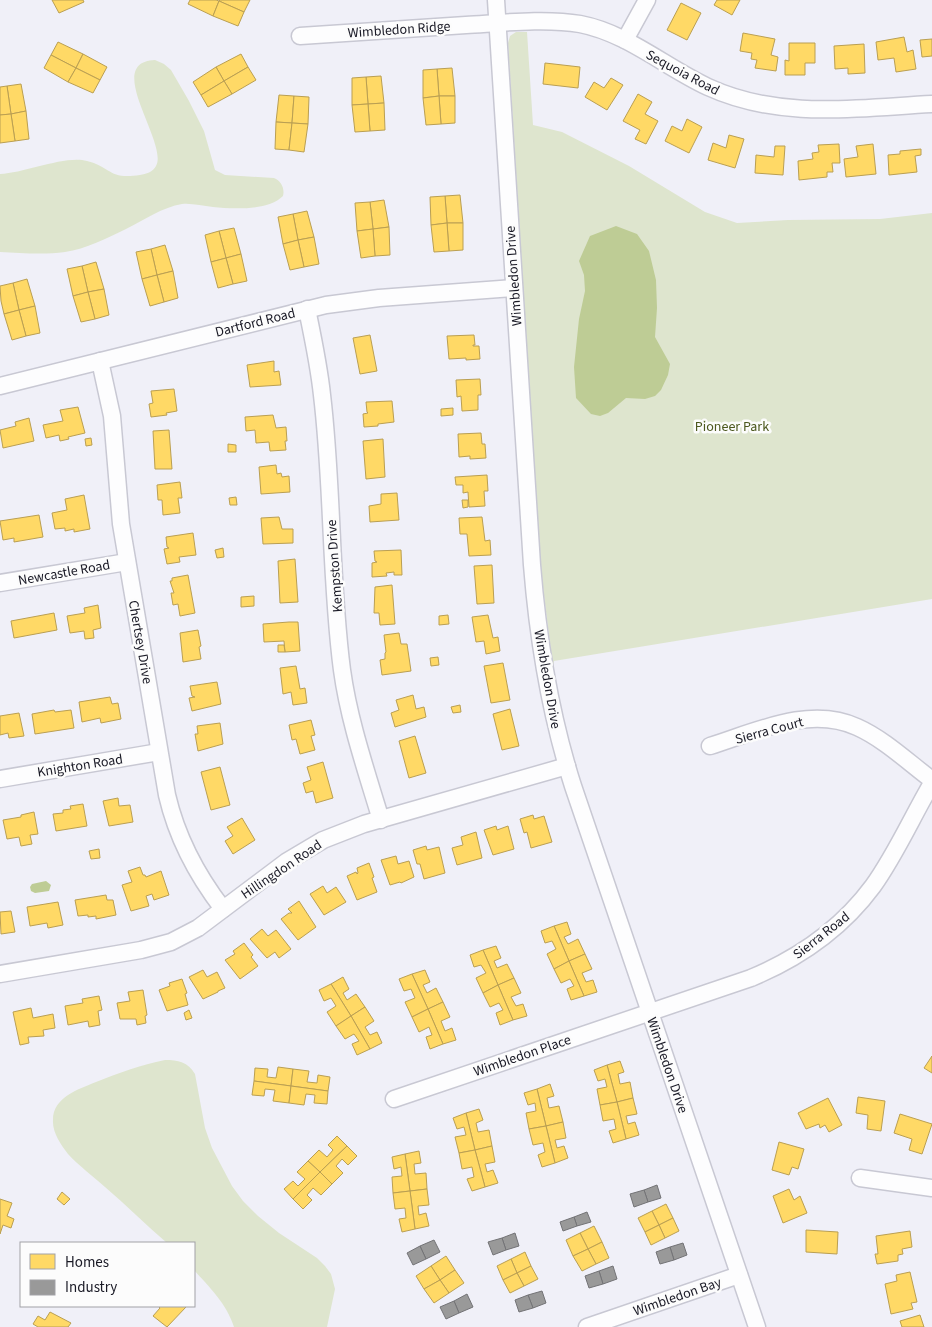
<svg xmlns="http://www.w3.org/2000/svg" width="932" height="1327" font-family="'Source Sans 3',sans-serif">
<rect width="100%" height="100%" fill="#f0f0f8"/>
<g fill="#dee5ce">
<polygon points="516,32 527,32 533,125 562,132 629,166 705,212 737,223 788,220 880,219 932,213 932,599 554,661 553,667 541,572 508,43 510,36"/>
<path d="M155 60 164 64 171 70 189 101 204 131 215 170 225 175 274 178C281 181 285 188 283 196 268 211 232 209 213 207 202 206 192 203 182 204 163 207 144 220 126 229 107 238 86 249 65 252 44 255 21 253 0 252V174C25 173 65 155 87 161 111 167 109 180 140 175 146 174 153 172 156 166 169 143 102 62 155 60Z"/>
<path d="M165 1060C178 1060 188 1062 195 1074L205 1128 212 1148 232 1186 243 1201 258 1216 279 1233 317 1258 325 1266 331 1274 335 1289 327 1327H234C227 1304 209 1287 194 1270V1243H167C146 1225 126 1205 105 1187 93 1176 79 1166 68 1154 61 1145 52 1132 53 1120 53 1097 79 1089 96 1082 118 1073 141 1065 165 1060Z"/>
</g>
<g fill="#becc95">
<polygon points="616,226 637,234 649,251 656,280 657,308 655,337 670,364 668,375 661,390 655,396 645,399 626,398 608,413 600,416 591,414 576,398 574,367 579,319 585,291 584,275 579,261 590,236"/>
<polygon points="46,881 51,885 49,891 35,893 31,891 30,887 32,884"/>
</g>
<g fill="#ffd966" stroke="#ba9f52">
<polygon points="52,0 83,0 84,2 59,13"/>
<polygon points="190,0 216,0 219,1 213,16 188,4"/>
<polygon points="220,0 250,0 244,12 219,1"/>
<polygon points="717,0 740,0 732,15 714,5"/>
<polygon points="219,1 244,12 238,26 213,16"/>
<polygon points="681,3 701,13 687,40 667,30"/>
<polygon points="743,33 775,39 771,55 778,57 776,71 755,68 757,60 751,59 752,53 740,51"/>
<polygon points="904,37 907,52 913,50 916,69 896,72 894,58 878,60 876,42"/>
<polygon points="932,39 932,56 922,57 920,40"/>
<polygon points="58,42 83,54 76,68 51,55"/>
<polygon points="789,43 815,43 815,63 805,63 805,75 785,75 785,60 789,61"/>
<polygon points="864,44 865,73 848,74 848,68 835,69 834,46"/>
<polygon points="83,54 107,67 100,80 76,68"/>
<polygon points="241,54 248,67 224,81 216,67"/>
<polygon points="51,55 76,68 68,82 44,68"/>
<polygon points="545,63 580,67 578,88 543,84"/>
<polygon points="216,67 224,81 201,95 193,82"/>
<polygon points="248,67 256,80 232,94 224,81"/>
<polygon points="76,68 100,80 93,93 68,82"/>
<polygon points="452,68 455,96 439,96 437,69"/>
<polygon points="437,69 439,96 423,98 423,70"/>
<polygon points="381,76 384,103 368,104 366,77"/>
<polygon points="366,77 368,104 352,105 352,78"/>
<polygon points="611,78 623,85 607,110 585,97 594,82 604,88"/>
<polygon points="224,81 232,94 208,107 201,95"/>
<polygon points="21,84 26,111 11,114 7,86"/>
<polygon points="7,86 11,114 0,115 0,87"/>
<polygon points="638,94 652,102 645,114 658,121 646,144 635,139 640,130 623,121"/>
<polygon points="279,95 294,96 292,123 276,122"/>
<polygon points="294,96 309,97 308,124 292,123"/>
<polygon points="439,96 455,96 455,123 441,124"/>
<polygon points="439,96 441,124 426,125 423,98"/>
<polygon points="384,103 385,130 370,131 368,104"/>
<polygon points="368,104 370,131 355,132 352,105"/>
<polygon points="26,111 29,139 15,141 11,114"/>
<polygon points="11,114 15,141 0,143 0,115"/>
<polygon points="687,119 702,127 689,153 665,141 672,126 682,131"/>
<polygon points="276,122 292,123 289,150 275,149"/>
<polygon points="292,123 308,124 304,152 289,150"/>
<polygon points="729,135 744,139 735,168 708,160 713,143 726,148"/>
<polygon points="839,144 840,163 832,163 833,172 827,172 827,177 799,180 798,161 813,159 812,153 819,152 818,145"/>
<polygon points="873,144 876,174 846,177 844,159 858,157 856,146"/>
<polygon points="775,146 785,146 783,175 755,173 756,155 774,157"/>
<polygon points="921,149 921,155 915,156 917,172 889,175 888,155 900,154 900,151"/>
<polygon points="460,195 463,223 447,223 445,196"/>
<polygon points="445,196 447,223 431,225 430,197"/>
<polygon points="384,200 389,227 373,229 370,202"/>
<polygon points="370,202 373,229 357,231 355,203"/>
<polygon points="307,211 314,237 298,240 293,214"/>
<polygon points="293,214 298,240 283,244 278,217"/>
<polygon points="447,223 463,223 463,250 449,251"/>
<polygon points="447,223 449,251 434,252 431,225"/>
<polygon points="389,227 390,255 375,256 373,229"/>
<polygon points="234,228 241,254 226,258 219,231"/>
<polygon points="373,229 375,256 361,258 357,231"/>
<polygon points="219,231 226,258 211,262 205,235"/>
<polygon points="314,237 319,264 304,267 298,240"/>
<polygon points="298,240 304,267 290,270 283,244"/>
<polygon points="165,245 173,271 157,275 151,249"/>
<polygon points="151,249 157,275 142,279 136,252"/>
<polygon points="241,254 247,281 233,284 226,258"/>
<polygon points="226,258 233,284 218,288 211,262"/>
<polygon points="96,262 104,289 88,292 82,266"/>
<polygon points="82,266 88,292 73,296 67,269"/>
<polygon points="173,271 178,298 164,302 157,275"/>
<polygon points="157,275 164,302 150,306 142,279"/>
<polygon points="27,279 35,306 19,310 13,283"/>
<polygon points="13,283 19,310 4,314 1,301 0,286"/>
<polygon points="104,289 109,315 95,319 88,292"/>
<polygon points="88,292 95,319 81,322 73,296"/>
<polygon points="35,306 40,333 26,336 19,310"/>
<polygon points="19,310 26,336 12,340 4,314"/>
<polygon points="370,335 377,371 360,374 353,338"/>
<polygon points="474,335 475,345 473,345 473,346 479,346 480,359 466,360 466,358 449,359 447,336"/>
<polygon points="274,361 274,372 279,371 281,385 250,387 247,365"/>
<polygon points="480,379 481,395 478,395 478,410 462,411 461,396 457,397 456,380"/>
<polygon points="174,389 177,411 166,413 167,415 151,417 149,404 153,403 151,391"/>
<polygon points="392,401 394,422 378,424 378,426 364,427 363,414 368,413 367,412 366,402"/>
<polygon points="78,407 85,433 68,437 69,439 60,441 59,435 46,438 43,425 63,421 60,410"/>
<polygon points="453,408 453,415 441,416 441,409"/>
<polygon points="273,415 276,428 286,427 287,441 285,441 286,450 270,451 269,442 256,443 255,430 246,431 245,417"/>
<polygon points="29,418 34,441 3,448 0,430 16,426 15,422"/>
<polygon points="169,430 172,469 155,469 153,431"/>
<polygon points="481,433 482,444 485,444 486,458 470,459 470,456 459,457 458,434"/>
<polygon points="91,438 92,445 86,446 85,439"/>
<polygon points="383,439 385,477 366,479 363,441"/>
<polygon points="228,444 236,445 236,452 228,452"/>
<polygon points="276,465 277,474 281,473 282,477 289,476 290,492 261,494 259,467"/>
<polygon points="487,475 488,491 484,491 485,506 469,507 468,492 463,493 463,485 456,485 455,477"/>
<polygon points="180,482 182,498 178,498 180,513 163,515 162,500 158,500 157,485"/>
<polygon points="397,493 399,520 370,522 369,506 381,504 381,494"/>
<polygon points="84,495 90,529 74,532 74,529 65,531 65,528 55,529 52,513 67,510 65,499"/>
<polygon points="236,497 237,505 230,505 229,498"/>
<polygon points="462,500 468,500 468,507 463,508"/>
<polygon points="39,515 43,537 14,542 14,538 3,540 0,521"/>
<polygon points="279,517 282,529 293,529 293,543 263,544 261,518"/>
<polygon points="482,517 485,541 490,540 491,555 469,556 467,534 460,534 459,518"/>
<polygon points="193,533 196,555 179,557 180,562 167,564 164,549 169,548 167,547 166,537"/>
<polygon points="223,548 224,557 217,558 215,550"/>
<polygon points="401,550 402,575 394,575 394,572 386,573 387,576 372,577 372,563 377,562 375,561 374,551"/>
<polygon points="295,559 298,602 280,603 278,561"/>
<polygon points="492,565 494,603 477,604 474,566"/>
<polygon points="188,575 195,613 180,616 178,604 173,605 171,593 174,593 170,581 172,581 172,578"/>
<polygon points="392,585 395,624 380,625 379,613 374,613 375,587"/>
<polygon points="254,596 254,606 241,607 241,597"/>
<polygon points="98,605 101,628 93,630 94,638 85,639 84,631 70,633 67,616 85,613 84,608"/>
<polygon points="54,613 57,630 14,638 11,621"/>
<polygon points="448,615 449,624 439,625 439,616"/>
<polygon points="488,615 493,638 498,637 500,651 486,654 484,641 476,642 472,617"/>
<polygon points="289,622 298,622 300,651 285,652 284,641 264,642 263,624"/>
<polygon points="198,630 201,646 199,647 201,659 183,662 180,633"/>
<polygon points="399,633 401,644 407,644 411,671 382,675 380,660 385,659 385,653 386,652 384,635"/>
<polygon points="278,645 284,645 285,652 278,652"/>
<polygon points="438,657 439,665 431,666 430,658"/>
<polygon points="503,663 510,700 491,703 484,666"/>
<polygon points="296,666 300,689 305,688 307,703 293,705 291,692 283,694 280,668"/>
<polygon points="217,682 221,704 192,711 189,698 195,697 192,696 190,686"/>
<polygon points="413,695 416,709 424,707 426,717 395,727 391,713 399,710 396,700"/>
<polygon points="110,697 112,704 118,703 121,719 101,723 100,718 82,722 79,702"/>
<polygon points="460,705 461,712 453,713 451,707"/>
<polygon points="510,709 519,746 502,750 493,714"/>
<polygon points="54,710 55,712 71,710 74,728 35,734 32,714"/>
<polygon points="19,713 24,736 9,738 8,733 0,735 0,716"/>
<polygon points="311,720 315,735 311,736 315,750 300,754 296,739 292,740 289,725"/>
<polygon points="220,723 223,744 198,751 195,734 198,734 197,726"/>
<polygon points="415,736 426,773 409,778 399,741"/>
<polygon points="323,762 333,798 316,803 313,791 306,793 303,783 311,780 307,767"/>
<polygon points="220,767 230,805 211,810 201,772"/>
<polygon points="118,798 119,806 130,805 133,822 109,826 103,801"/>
<polygon points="83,804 87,826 56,831 53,814 63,813 63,810 71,809 70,806"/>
<polygon points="34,812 38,834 30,835 32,844 21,846 19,837 7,839 3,820 21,817 21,815"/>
<polygon points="533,815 534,819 544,816 552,842 531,848 527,832 524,833 520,819"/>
<polygon points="242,818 255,840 233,854 225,841 233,836 227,827"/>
<polygon points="496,826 497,830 508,826 514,849 493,855 484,830"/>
<polygon points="476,832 482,858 457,865 452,848 463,845 461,837"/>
<polygon points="426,846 427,850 439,847 445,873 424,879 420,864 417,864 413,850"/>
<polygon points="99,849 100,858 91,859 89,851"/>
<polygon points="396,856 398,864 409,861 414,877 401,883 400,882 390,885 381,860"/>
<polygon points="369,863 374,877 372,878 377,892 357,900 347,876 356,872 357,874 358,873 357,868"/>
<polygon points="140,867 143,875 145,875 146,877 161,871 169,895 154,900 152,894 146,896 149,906 131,911 122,885 132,882 128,871"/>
<polygon points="323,886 327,893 336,887 346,902 324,915 310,894"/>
<polygon points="106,895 107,900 113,900 116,915 96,919 96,916 88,917 88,915 78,916 75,900"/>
<polygon points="299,901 316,927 298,940 281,919 289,913 292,913 288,909"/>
<polygon points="58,902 63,925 48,928 47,923 30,926 27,907"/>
<polygon points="11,911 15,932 1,934 0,912"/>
<polygon points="567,922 571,934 564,937 568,944 578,939 585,954 569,961 554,926"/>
<polygon points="554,926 569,961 554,969 547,954 556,949 552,941 545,943 541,931"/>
<polygon points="262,929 268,936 276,930 291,949 279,958 275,952 267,958 250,939"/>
<polygon points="244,943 253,955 251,957 258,966 240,979 225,960 235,954 233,951"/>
<polygon points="496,946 501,958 494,961 497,968 507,964 514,978 498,985 483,950"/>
<polygon points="483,950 498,985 483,993 476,978 486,973 481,965 474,967 470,955"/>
<polygon points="585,954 592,969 582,973 586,982 593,980 597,992 584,996 569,961"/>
<polygon points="569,961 584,996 571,1000 567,989 574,986 570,979 561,983 554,969"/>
<polygon points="203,970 207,977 217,972 225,988 218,991 218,992 203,999 189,977"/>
<polygon points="425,970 430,982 423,985 427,993 436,988 443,1002 428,1009 412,974"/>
<polygon points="412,974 428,1009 412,1017 405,1002 415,998 411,989 404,991 399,979"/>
<polygon points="343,977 349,989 343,993 347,1000 356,994 365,1007 351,1016 331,984"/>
<polygon points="514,978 521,993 511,997 516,1006 523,1004 527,1016 513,1020 498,985"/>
<polygon points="182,979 187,993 185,994 188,1005 167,1011 159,990 170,986 169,983"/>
<polygon points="331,984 351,1016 336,1026 327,1012 336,1006 331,998 324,1001 319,990"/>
<polygon points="498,985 513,1020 500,1025 496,1013 503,1010 499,1003 490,1007 483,993"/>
<polygon points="143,990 147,1015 145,1016 146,1023 137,1025 136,1019 120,1019 117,1003 130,1001 128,992"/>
<polygon points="99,996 102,1010 98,1011 100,1025 89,1027 88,1021 68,1025 65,1006 83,1003 82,999"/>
<polygon points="443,1002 450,1017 441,1021 445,1031 452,1028 456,1040 443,1044 428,1009"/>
<polygon points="365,1007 374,1021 365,1027 370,1035 377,1032 382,1043 370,1049 351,1016"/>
<polygon points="31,1008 33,1018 53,1014 55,1028 43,1030 44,1036 28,1037 29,1043 20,1045 13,1012"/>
<polygon points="428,1009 443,1044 430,1049 426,1037 432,1035 429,1027 419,1032 412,1017"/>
<polygon points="189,1010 192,1018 186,1020 184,1013"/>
<polygon points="351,1016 370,1049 357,1055 352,1044 359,1041 354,1034 345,1039 336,1026"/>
<polygon points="932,1056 932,1073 924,1068"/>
<polygon points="620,1061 624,1072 618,1074 620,1084 630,1082 633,1098 617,1102 607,1065"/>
<polygon points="607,1065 617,1102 600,1105 597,1089 607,1087 605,1079 598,1081 594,1070"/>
<polygon points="278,1067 293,1069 291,1086 254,1081 255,1068 268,1069 267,1077 276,1078"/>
<polygon points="293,1069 309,1071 307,1082 317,1083 318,1075 330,1077 328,1091 291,1086"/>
<polygon points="254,1081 291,1086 289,1103 273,1101 275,1090 265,1089 264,1096 252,1095"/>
<polygon points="550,1084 554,1096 547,1098 549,1108 559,1106 563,1122 546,1126 537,1089"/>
<polygon points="291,1086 328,1091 327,1104 314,1103 315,1095 306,1094 304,1105 289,1103"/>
<polygon points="537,1089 546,1126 529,1129 526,1113 536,1111 535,1103 528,1105 524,1093"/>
<polygon points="858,1097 885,1101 881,1131 867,1129 868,1115 856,1113"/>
<polygon points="633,1098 637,1114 626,1116 628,1124 635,1122 639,1135 626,1139 617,1102"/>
<polygon points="828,1098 842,1125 829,1132 825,1125 820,1128 819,1124 806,1129 798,1113"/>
<polygon points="617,1102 626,1139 613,1143 609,1131 616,1129 614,1119 603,1121 600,1105"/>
<polygon points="479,1109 483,1120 476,1123 478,1132 489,1130 492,1146 475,1150 466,1113"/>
<polygon points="466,1113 475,1150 459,1153 455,1137 466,1135 464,1127 457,1129 453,1118"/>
<polygon points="900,1114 932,1124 922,1154 909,1150 912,1139 894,1133"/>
<polygon points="563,1122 566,1138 555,1140 557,1148 564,1146 568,1158 555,1163 546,1126"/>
<polygon points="546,1126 555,1163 542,1167 538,1155 545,1152 543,1143 533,1145 529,1129"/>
<polygon points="337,1136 347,1146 320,1172 308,1161 319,1150 327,1157 333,1150 328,1145"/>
<polygon points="779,1142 804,1149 798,1169 792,1167 789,1175 772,1170"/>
<polygon points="347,1146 357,1156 348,1165 342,1159 336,1166 343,1173 332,1184 320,1172"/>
<polygon points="492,1146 495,1162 485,1164 487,1172 493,1170 498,1183 485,1187 475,1150"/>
<polygon points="475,1150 485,1187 472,1191 467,1179 474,1177 472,1167 462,1169 459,1153"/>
<polygon points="419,1151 421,1163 414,1164 415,1174 426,1173 427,1189 410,1191 405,1154"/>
<polygon points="405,1154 410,1191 393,1193 392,1177 402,1176 401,1167 394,1169 392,1157"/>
<polygon points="308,1161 320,1172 293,1199 284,1189 293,1181 298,1186 305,1179 297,1172"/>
<polygon points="320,1172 332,1184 321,1195 313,1188 307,1195 312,1200 303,1209 293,1199"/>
<polygon points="427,1189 429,1205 418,1206 419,1215 426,1213 429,1226 415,1229 410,1191"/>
<polygon points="789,1189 794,1200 800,1196 807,1213 783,1223 773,1196"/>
<polygon points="410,1191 415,1229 402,1232 399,1219 406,1218 405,1208 395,1209 393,1193"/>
<polygon points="62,1192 70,1199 64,1205 57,1199"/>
<polygon points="0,1199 12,1203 7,1216 14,1219 11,1228 3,1225 0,1234"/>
<polygon points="666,1204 673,1218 659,1225 652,1211"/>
<polygon points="652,1211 659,1225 645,1232 638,1218"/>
<polygon points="673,1218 679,1231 665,1238 659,1225"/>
<polygon points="659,1225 665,1238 651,1245 645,1232"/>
<polygon points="594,1226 602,1242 588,1249 580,1233"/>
<polygon points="806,1230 838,1232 837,1254 806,1252"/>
<polygon points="910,1231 912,1247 902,1249 903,1254 898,1255 898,1261 877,1264 875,1254 878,1254 876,1236"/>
<polygon points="580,1233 588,1249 573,1256 566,1240"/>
<polygon points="602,1242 609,1258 596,1264 588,1249"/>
<polygon points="588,1249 596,1264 582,1271 573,1256"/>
<polygon points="525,1252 531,1266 517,1273 511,1259"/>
<polygon points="446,1256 455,1270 440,1280 431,1266"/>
<polygon points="511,1259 517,1273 503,1280 497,1266"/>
<polygon points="431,1266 440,1280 424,1289 416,1276"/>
<polygon points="531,1266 538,1279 524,1286 517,1273"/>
<polygon points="455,1270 464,1283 449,1293 440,1280"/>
<polygon points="910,1272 917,1302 911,1303 913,1309 891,1314 885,1284 897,1281 896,1275"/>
<polygon points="517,1273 524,1286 510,1293 503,1280"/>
<polygon points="440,1280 449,1293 434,1303 424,1289"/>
<polygon points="158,1306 185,1306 186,1307 167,1327 153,1316 160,1308"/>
<polygon points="50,1312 71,1323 68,1327 38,1327 33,1324 38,1316 45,1320"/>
<polygon points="920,1315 924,1327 902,1327 900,1321"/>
</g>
<g fill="#999" stroke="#737376">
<polygon points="657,1185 661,1198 648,1202 644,1190"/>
<polygon points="644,1190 648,1202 634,1207 630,1194"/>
<polygon points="587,1212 591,1222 577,1226 574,1217"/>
<polygon points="574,1217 577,1226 563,1231 560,1222"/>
<polygon points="515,1233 519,1246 506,1250 502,1238"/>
<polygon points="502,1238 506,1250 493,1255 488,1242"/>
<polygon points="434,1240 440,1252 426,1259 420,1246"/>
<polygon points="683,1243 687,1255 674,1260 670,1247"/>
<polygon points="420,1246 426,1259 413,1265 407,1253"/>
<polygon points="670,1247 674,1260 660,1264 656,1252"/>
<polygon points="613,1266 617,1279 603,1284 599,1271"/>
<polygon points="599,1271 603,1284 589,1288 585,1276"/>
<polygon points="542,1291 546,1303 533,1308 528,1295"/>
<polygon points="467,1294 473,1307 459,1313 454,1301"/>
<polygon points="528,1295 533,1308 519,1312 515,1300"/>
<polygon points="454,1301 459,1313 446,1319 440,1307"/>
</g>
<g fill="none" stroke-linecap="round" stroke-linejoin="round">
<g stroke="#c8c8d3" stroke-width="19">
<g id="minor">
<path d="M496 0 532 565C538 640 550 714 573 786L757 1327"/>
<path d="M300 36C355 32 411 29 466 25 501 23 546 18 580 24 627 33 665 67 708 87 780 120 856 108 932 104"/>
<polyline points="625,40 647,0"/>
<path d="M307 309C313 338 319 366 322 395 333 486 330 579 342 670 349 721 366 770 381 820"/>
<path d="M100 361 112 416 121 524 167 795C177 838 196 874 223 909"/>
<polyline points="0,386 326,305 379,298 514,288"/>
<polyline points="0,583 127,562"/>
<path d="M710 746C755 732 810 705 857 727 884 739 908 762 932 780"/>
<polyline points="0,779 159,752"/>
<polyline points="0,974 141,950 171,942 198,928 286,862 323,840 364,824 567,766"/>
<path d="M394 1099 751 978C799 958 842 928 873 886 896 854 912 817 932 783"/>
<polyline points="860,1178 932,1188"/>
<polyline points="587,1327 739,1275"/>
</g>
</g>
<use href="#minor" stroke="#fdfdfe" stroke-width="16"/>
</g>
<g text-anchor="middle" stroke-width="5" stroke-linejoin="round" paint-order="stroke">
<g font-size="14" fill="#191925" stroke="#fcfcfc">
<text transform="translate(399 29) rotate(-4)" y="5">Wimbledon Ridge</text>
<text transform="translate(683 72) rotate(28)" y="5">Sequoia Road</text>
<text transform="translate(513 276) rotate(-94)" y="5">Wimbledon Drive</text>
<text transform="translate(255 322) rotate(-14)" y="5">Dartford Road</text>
<text transform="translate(334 566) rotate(-94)" y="5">Kempston Drive</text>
<text transform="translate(64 572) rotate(-10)" y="5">Newcastle Road</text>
<text transform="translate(141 642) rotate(80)" y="5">Chertsey Drive</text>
<text transform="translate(548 679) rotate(80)" y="5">Wimbledon Drive</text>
<text transform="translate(769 730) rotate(-15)" y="5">Sierra Court</text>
<text transform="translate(80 765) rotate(-9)" y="5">Knighton Road</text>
<text transform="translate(281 869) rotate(-34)" y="5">Hillingdon Road</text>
<text transform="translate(821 935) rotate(-38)" y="5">Sierra Road</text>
<text transform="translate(522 1055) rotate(-19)" y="5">Wimbledon Place</text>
<text transform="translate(668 1065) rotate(71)" y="5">Wimbledon Drive</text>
<text transform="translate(677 1296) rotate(-19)" y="5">Wimbledon Bay</text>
</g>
<g font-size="14" fill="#4c581e" stroke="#fcfcfc">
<text x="732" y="431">Pioneer Park</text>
</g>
</g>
<rect x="20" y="1242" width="175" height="65" fill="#fcfcfc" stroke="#a1a1a6"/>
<rect x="30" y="1254" width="25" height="15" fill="#ffd966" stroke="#a1a1a6"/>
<text x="65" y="1267" font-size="15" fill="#191925">Homes</text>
<rect x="30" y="1280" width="25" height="15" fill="#999999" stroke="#a1a1a6"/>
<text x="65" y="1292" font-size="15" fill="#191925">Industry</text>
</svg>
